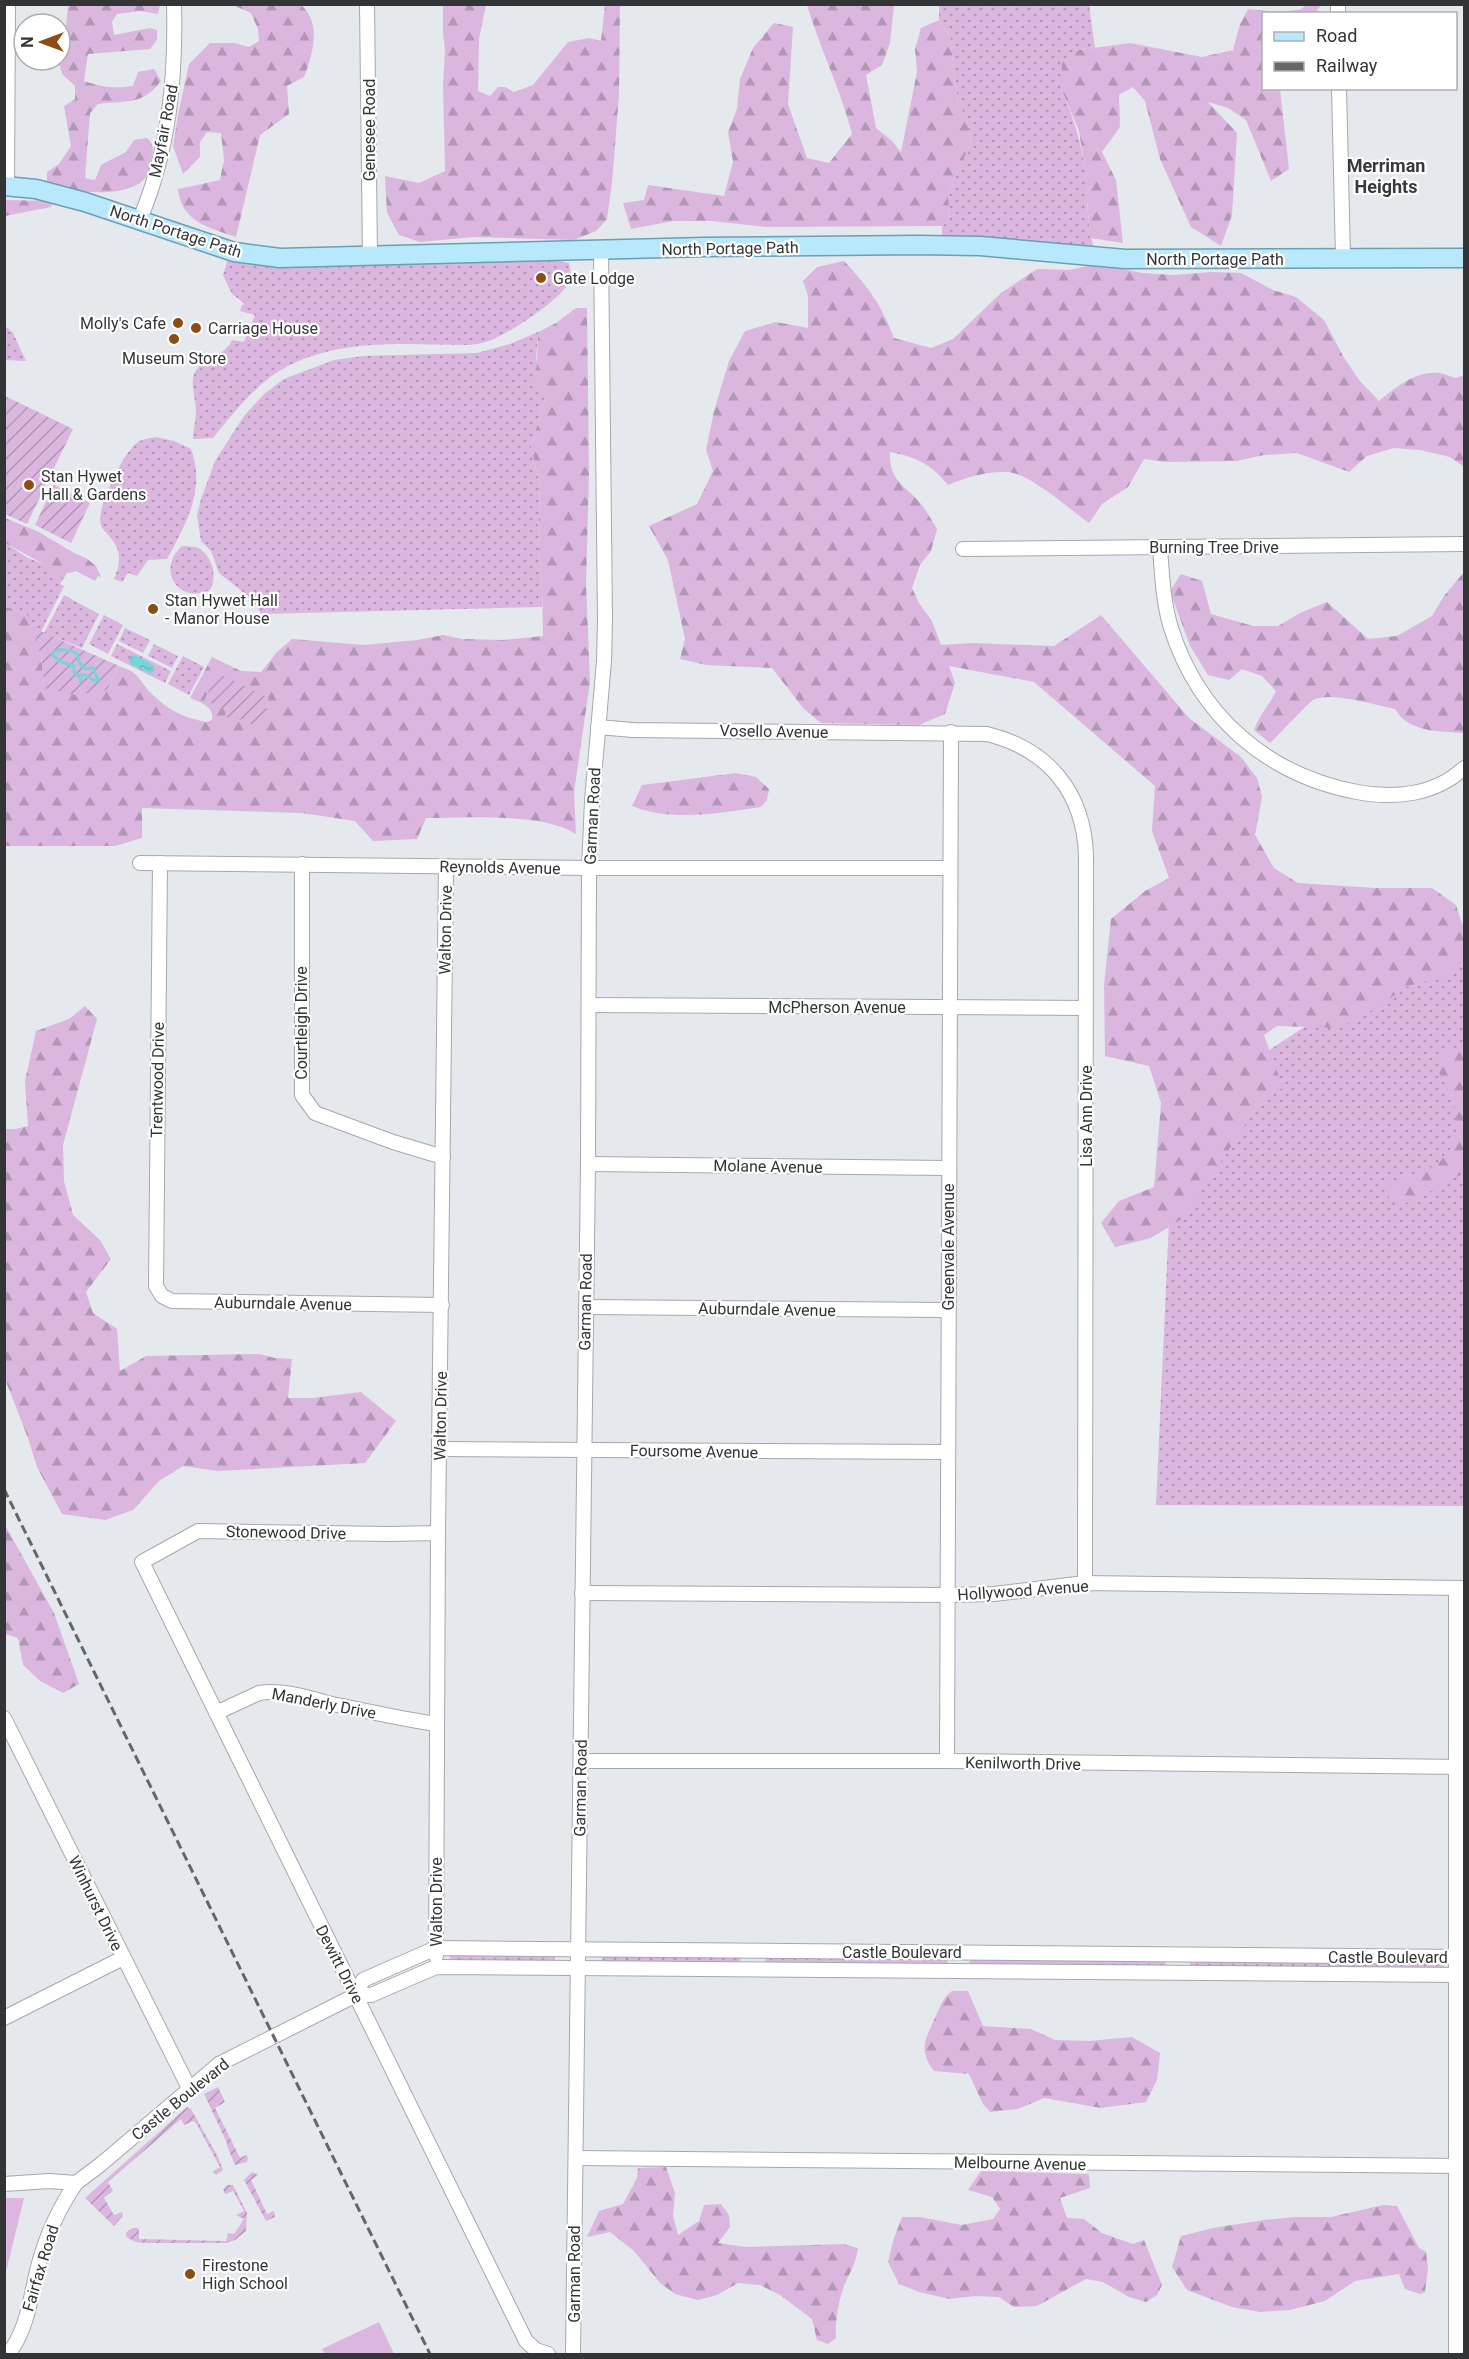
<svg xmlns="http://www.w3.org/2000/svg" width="1469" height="2359" font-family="Roboto,sans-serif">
<defs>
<pattern id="grass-dots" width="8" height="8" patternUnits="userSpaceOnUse" patternTransform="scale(1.5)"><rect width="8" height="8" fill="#dbb7e0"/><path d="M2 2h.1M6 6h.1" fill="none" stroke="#b296b6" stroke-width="1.8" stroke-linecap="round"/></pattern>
<pattern id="forest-firs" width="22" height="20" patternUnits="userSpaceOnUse" patternTransform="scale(1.5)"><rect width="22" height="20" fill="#dbb7e0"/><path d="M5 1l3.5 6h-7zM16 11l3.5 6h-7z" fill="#b296b6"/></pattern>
<pattern id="garden-furrows" width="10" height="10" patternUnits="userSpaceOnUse" patternTransform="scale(1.5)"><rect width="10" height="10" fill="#dbb7e0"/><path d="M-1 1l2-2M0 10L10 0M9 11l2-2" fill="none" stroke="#b296b6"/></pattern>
<pattern id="water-ripples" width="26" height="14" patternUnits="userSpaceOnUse" patternTransform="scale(1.5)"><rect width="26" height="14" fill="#73d7d7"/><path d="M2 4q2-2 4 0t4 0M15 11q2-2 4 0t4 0" fill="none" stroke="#64b9b9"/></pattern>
</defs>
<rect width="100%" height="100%" fill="#e5e8ec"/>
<g fill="url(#grass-dots)">
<path d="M939 5H1089L1095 48 1079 50 1061 88C1073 118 1080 137 1085 169 1088 196 1086 225 1095 252L942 239V226L950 219 948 194 971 142 967 118 958 104 950 36 939 20Z"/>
<path d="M228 259 375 263 552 260 569 263C570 269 572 276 569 282 560 301 509 333 489 341 483 343 476 344 470 345 404 345 331 336 273 375 252 390 229 418 213 438L193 439C193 429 196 420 196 411 196 398 188 379 197 369 207 357 227 354 232 340L244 342 255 315 240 311 242 305 245 304 232 294 223 275Z"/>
<polygon points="5,326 13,333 26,361 5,360"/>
<polygon points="538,332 536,359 546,395 531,447 540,486 538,537 542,585 542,607 261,614 253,600 219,573 211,551 201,541 197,516 201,499 215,461 244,416 264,394 284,379 334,360 363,356 477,353 510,344"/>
<path d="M156 437 174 441 191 449C206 489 186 524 167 559L148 560 137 576 128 573 122 582 114 579C121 562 122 550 109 536 107 533 102 529 101 525 95 509 124 451 138 442 143 439 151 438 156 437Z"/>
<polygon points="5,543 28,558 67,573 60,584 64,586 41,632 34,628 26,614 5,607"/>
<path d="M182 546 197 547C212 556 218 575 210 590 178 605 156 569 182 546Z"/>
<polygon points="64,595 99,614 82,648 44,633"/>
<polygon points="104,615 123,625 108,654 89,644"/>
<polygon points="125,628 150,640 143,653 119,641"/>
<polygon points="117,644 171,671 165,683 111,656"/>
<polygon points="154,644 178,656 172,668 148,656"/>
<polygon points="183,656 204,667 189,695 168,684"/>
<polygon points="1464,923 1464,1506 1156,1505 1174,1112"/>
<polygon points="451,1953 554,1955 555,1958 553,1962 452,1962 449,1956"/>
<polygon points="603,1955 741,1957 740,1963 602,1963"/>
<polygon points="766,1957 944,1958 948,1962 946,1965 765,1963"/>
<polygon points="973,1959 1164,1960 1166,1965 1164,1968 970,1965 969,1962"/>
<polygon points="1190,1961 1444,1963 1444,1969 1190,1967"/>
</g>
<g fill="url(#forest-firs)">
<path d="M68 5H160L158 14 140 11 117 14 112 22 114 35 150 28 157 30V40L150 49 88 54 84 81C102 87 114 89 133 86L138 72 154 69 161 81C142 106 127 100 98 104L90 113 85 178 95 180 101 165 126 152 134 140 147 138C154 144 154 150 151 159 150 164 149 172 146 177 129 200 68 193 47 182V172L59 164 71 146 64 106 75 99V86L62 74 58 60 64 48Z"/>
<path d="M222 5H301C322 23 313 54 304 77L287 86 289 114 260 135 236 237C210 228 181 222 178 189L220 180 224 160 221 133 207 132 200 142V157L183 174 173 146 178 115 189 64 210 43H234L249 47 259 41 258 29 251 13 233 5Z"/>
<polygon points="443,5 486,5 479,39 478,91 490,96 498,87 505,87 514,92 533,85 568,42 589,38 601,41 605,5 620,5 619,95 612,183 607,219 596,231 574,240 473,237 420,242 399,235 387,213 385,176 419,183 445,171 443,85 445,50 443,33"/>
<path d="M807 5H894L890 43 882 65 866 75 876 128 892 141 901 152 917 72 915 49 921 28 939 20 950 36 958 104 967 118 971 142 948 194 950 219 942 226 766 227 712 221H673L631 229 623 203 644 200 648 185 724 196 733 162 728 132 737 109 740 79 753 48 774 23 793 27 788 104 807 158 829 163 852 134C841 90 820 49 807 5Z"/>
<polygon points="1306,5 1321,5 1315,13 1264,14 1264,88 1280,89 1289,169 1271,181 1246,120 1228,108 1208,102 1237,133 1232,215 1221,246 1191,227 1160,159 1145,101 1133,87 1119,95 1120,127 1102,152 1116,180 1123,243 1090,238 1085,170 1079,131 1061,88 1062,60 1079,50 1130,43 1202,57 1233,50 1240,24 1248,9 1277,12 1300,10"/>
<polygon points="5,200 53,201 51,207 5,216"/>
<path d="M844 261C869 288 881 304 894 338L931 348 953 339 1001 293 1037 269 1070 270 1095 264 1143 273 1174 275 1212 272 1241 273 1273 290 1296 297 1324 320 1343 356 1359 380 1379 401C1395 388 1415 371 1438 373 1444 373 1451 377 1456 378L1464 375V467L1450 457 1420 450 1394 448 1367 456 1349 472 1297 453 1264 455 1237 461 1165 462 1144 459 1128 487 1102 504 1089 523C1071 510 1028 472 1007 472 987 471 966 477 948 485 931 464 916 457 890 452 889 482 905 485 921 504 927 511 932 521 937 529L931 551 920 565 912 588 919 603 932 621 941 645 972 643 1054 646 1101 615 1189 718 1241 757 1257 778 1262 797 1255 835 1274 868 1298 883 1376 888H1432L1456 905 1464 930V958L1448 975 1408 986 1368 1013 1338 1028 1277 1026 1264 1035 1283 1088 1263 1097 1185 1217 1151 1238 1115 1247 1101 1223 1119 1201 1154 1187 1161 1103 1149 1066 1105 1056 1104 985 1111 919 1145 891 1169 878 1152 831 1155 786 1034 682 949 666 955 683 945 714 919 725 821 723 804 709 772 668 706 665 680 659 685 639 668 560 649 526 697 504 713 471 706 450 714 411 729 361 745 331 776 322 808 328V296L803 281 817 267Z"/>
<path d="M576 308H587L589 475 586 583 590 682 574 792 576 834C541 812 466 818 426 818L417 839 373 841 355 821 302 813 142 808V838L115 846H5V607C11 609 22 611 27 615 40 628 43 670 44 688L107 690 119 666C143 674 137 680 153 695 168 710 185 718 206 722L212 720C215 707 200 702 190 698L212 657 241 671 261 672 277 652 292 639 364 645 417 640 443 635 462 639 504 640 543 636 542 585 538 537 540 486 531 447 546 395 536 385 538 332 556 323Z"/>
<polygon points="5,518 39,532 74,553 86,558 96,566 101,577 98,576 95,581 76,571 54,577 45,565 5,543"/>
<path d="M1464 572V733C1439 731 1409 733 1395 709 1372 705 1333 691 1313 700 1308 703 1278 736 1270 743L1254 730C1260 714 1269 706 1276 691L1262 676 1242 669 1229 680 1208 675 1190 646 1170 591 1181 574 1202 581 1211 614 1253 626H1278L1300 613 1327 602 1368 639 1397 636 1432 616 1444 596Z"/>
<path d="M736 773 756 777 769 789 767 800 761 807C721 813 670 822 632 806L642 785Z"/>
<polygon points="85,1006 97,1019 63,1145 64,1181 73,1215 100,1240 111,1259 86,1292 93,1313 117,1329 120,1371 146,1356 259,1354 275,1358 292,1359 288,1398 313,1398 361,1392 396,1421 365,1463 218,1471 183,1466 159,1481 133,1510 105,1520 62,1514 37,1467 28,1438 5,1379 4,1129 16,1129 28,1126 25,1081 36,1031 69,1019"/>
<path d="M1444 1050H1464V1173L1411 1202 1391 1205 1386 1184C1422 1174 1460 1163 1456 1118 1455 1112 1455 1105 1453 1100 1449 1090 1443 1080 1438 1071Z"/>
<polygon points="5,1525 54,1613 79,1684 63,1693 40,1681 23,1665 18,1638 5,1634"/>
<path d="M952 1991H968L983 2026 1031 2029 1055 2040 1089 2041 1132 2037 1160 2053 1157 2080 1146 2102 1101 2108 1044 2098 1018 2109 990 2112 983 2104 969 2074 934 2071C918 2049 925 2040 935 2018 940 2007 942 1999 952 1991Z"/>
<path d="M666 2167 675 2193 673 2215 678 2235 699 2221 704 2205 721 2204 729 2215 730 2227 718 2243 746 2247 843 2244 858 2248C855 2268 849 2272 843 2289 838 2304 835 2322 836 2338L828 2344 817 2340 812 2319 780 2295 760 2285 738 2283 717 2295 698 2300 675 2294 660 2283 634 2251 610 2232 587 2237 599 2211 623 2204 637 2178 638 2168Z"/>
<polygon points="981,2171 1089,2174 1090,2188 1060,2198 1067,2218 1084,2219 1102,2233 1133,2244 1144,2240 1162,2285 1157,2295 1146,2302 1129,2297 1103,2282 1086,2279 1037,2306 1014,2307 999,2297 975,2296 950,2299 919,2292 899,2284 888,2262 893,2241 902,2217 919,2217 962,2225 993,2219 1000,2209 992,2197 968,2190"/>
<polygon points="1383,2205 1397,2206 1419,2248 1426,2252 1428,2269 1425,2292 1420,2294 1405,2289 1399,2274 1355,2281 1325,2301 1290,2310 1260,2312 1232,2307 1187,2290 1172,2267 1181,2236 1213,2228 1264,2220 1296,2217 1331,2217"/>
</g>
<g fill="url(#garden-furrows)">
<polygon points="5,396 73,429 27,524 5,514"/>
<polygon points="54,485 90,503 71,543 35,525"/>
<polygon points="34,628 119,666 107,690 75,695 44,688 42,662"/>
<polygon points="218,673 269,698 264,707 270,710 265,720 259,717 255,726 232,715 228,718 225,716 226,710 204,700"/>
<polygon points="218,2087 225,2102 215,2108 240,2158 246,2155 248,2157 247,2162 235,2165 227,2146 227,2143 204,2094"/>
<polygon points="187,2107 191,2109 218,2157 223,2170 216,2175 213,2172 220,2167 196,2123 193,2121 184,2125 181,2119 108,2182 113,2191 104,2198 114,2215 122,2212 123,2216 114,2226 85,2198"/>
<polygon points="252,2172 258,2175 251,2180 267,2214 274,2211 275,2217 266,2221 244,2180"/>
<path d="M227 2185H233L247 2213 246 2231 235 2240 227 2243H147L136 2242 126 2237V2233C129 2229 134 2226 139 2229V2239L226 2241 228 2233 234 2234 244 2219 236 2215 244 2211 233 2191 225 2194 223 2189Z"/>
</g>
<g fill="#dbb7e0">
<polygon points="5,2198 24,2198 5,2276 4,2198"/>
<polygon points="379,2322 394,2354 325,2354 322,2349"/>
</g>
<polygon fill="url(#water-ripples)" points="135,655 154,665 154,672 149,673 130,664 129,657"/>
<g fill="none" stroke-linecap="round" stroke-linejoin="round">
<path stroke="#73d7d7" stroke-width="3" d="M76 675H85L95 681 98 680 93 668 86 669 80 664 77 654C70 649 58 648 52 654L59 661 74 666V673L81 678 80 682"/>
<g stroke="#a6a8ad" stroke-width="16">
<g id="minor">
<polyline points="367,4 370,256"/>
<polyline points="1338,4 1338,14"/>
<polyline points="1339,88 1343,257"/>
<polyline points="7,186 8,4"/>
<path d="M140 219C169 150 176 79 174 4"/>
<path d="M1160 547C1162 574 1163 602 1171 628 1199 716 1267 775 1357 792 1395 799 1435 795 1464 768"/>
<polyline points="963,549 1464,544"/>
<path d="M598 727 633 730 987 734C1048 749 1084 792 1086 856L1085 1583"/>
<polyline points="140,863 589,868 949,868"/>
<polyline points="160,863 156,1286 162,1296 172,1301 442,1305"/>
<polyline points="302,864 302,1095 315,1113 393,1142 443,1157"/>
<polyline points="589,1005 1086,1008"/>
<polyline points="588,1164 948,1168"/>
<polyline points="586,1307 948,1310"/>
<polyline points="440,1449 948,1452"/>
<polyline points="438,1533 389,1534 198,1531 142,1562 526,2341 536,2350 548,2354"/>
<polyline points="582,1593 948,1595 994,1594 1085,1583 1464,1588"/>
<path d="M216 1713 259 1693C283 1689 309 1698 332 1704 367 1711 401 1719 437 1724"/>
<polyline points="4,1718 189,2088"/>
<polyline points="581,1761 947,1761 1464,1767"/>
<polyline points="947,1761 951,732"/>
<polyline points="436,1956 438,1533 446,866"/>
<polyline points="356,1995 363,1980 436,1948 1464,1957"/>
<polyline points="4,2018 123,1958"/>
<polyline points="576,2158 1464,2166"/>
<polyline points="4,2184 49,2181 76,2183 100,2165 219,2064 356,1995 371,1995 436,1967 1464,1975"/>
<path d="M8 2354C28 2330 31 2293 39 2263 47 2234 59 2208 76 2183"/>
<polyline points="573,2354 588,1164 589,868 592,801 604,661 605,620 601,250"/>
<polyline points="1456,2354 1456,1588"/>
</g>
</g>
<g stroke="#6b9fb5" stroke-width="21">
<polyline id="major" points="4,186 36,189 85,202 234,252 280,258 704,247 918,245 980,246 1125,259 1464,258"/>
</g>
<use href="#minor" stroke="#fff" stroke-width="14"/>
<use href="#major" stroke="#b8e8fb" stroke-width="18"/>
<polyline stroke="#646668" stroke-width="3" stroke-dasharray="9 4.5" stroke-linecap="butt" points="4,1489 430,2354"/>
</g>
<g fill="#8c4d13" stroke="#fff" stroke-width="2">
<circle cx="541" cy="278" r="6"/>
<circle cx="178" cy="323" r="6"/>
<circle cx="196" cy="328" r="6"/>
<circle cx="174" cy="339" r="6"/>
<circle cx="29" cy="485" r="6"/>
<circle cx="153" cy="609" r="6"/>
<circle cx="190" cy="2274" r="6"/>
</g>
<g text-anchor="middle" stroke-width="4.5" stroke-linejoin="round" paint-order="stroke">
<g font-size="16" fill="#333436" stroke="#fff">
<text transform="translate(369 130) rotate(-90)" y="6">Genesee Road</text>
<text transform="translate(163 131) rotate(-79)" y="6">Mayfair Road</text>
<text transform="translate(176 231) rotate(18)" y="6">North Portage Path</text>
<text transform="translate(730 248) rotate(-1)" y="6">North Portage Path</text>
<text x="1215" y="265">North Portage Path</text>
<text x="1214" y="553">Burning Tree Drive</text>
<text transform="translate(774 731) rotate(1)" y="6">Vosello Avenue</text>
<text transform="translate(592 816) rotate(-87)" y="6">Garman Road</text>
<text transform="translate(500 867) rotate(1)" y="6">Reynolds Avenue</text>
<text transform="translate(445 930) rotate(-89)" y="6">Walton Drive</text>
<text x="837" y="1013">McPherson Avenue</text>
<text transform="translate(301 1023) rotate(-90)" y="6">Courtleigh Drive</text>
<text transform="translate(157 1080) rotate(-89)" y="6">Trentwood Drive</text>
<text transform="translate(1086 1116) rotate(-90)" y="6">Lisa Ann Drive</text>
<text transform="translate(768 1166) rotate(1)" y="6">Molane Avenue</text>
<text transform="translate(948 1247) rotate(-90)" y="6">Greenvale Avenue</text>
<text transform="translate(585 1302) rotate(-89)" y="6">Garman Road</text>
<text transform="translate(283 1303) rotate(1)" y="6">Auburndale Avenue</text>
<text transform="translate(767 1309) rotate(1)" y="6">Auburndale Avenue</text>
<text transform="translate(440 1416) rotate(-89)" y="6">Walton Drive</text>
<text transform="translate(694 1451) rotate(1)" y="6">Foursome Avenue</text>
<text transform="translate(286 1532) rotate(1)" y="6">Stonewood Drive</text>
<text transform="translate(1023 1590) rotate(-4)" y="6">Hollywood Avenue</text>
<text transform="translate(324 1703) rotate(11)" y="6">Manderly Drive</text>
<text transform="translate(1023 1763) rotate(1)" y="6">Kenilworth Drive</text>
<text transform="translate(580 1788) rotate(-89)" y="6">Garman Road</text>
<text transform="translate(436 1902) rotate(-90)" y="6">Walton Drive</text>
<text transform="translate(96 1903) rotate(64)" y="6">Winhurst Drive</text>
<text x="902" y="1958">Castle Boulevard</text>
<text x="1388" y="1963">Castle Boulevard</text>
<text transform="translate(340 1964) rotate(63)" y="6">Dewitt Drive</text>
<text transform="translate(180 2099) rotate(-39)" y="6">Castle Boulevard</text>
<text transform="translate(1020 2163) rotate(1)" y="6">Melbourne Avenue</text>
<text transform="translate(40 2268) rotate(-73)" y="6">Fairfax Road</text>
<text transform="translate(574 2274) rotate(-90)" y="6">Garman Road</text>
</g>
<g font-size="16" fill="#333436" stroke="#fff" text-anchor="start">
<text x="553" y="284">Gate Lodge</text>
<text x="166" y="329" text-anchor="end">Molly's Cafe</text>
<text x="208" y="334">Carriage House</text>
<text x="174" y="364" text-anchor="middle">Museum Store</text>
<text x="41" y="482">Stan Hywet<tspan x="41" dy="18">Hall &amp; Gardens</tspan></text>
<text x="165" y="606">Stan Hywet Hall<tspan x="165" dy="18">- Manor House</tspan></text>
<text x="202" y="2271">Firestone<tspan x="202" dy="18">High School</tspan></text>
</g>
<g font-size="18" font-weight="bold" fill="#36383b" stroke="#fff">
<text x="1386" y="172">Merriman<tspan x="1386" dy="21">Heights</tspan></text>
</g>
</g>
<rect width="1469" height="2359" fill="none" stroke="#333436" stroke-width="12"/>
<rect x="1262" y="12" width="195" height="78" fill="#ffffff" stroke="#adaeaf" stroke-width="1.5"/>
<rect x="1274" y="32" width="30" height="9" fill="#b8e8fb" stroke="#adaeaf" stroke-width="1.5"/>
<text x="1316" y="42" font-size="18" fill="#333436">Road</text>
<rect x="1274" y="62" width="30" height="9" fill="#646668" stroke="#adaeaf" stroke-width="1.5"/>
<text x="1316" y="72" font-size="18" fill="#333436">Railway</text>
<g transform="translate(42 42) rotate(270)"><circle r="28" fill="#ffffff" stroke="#adaeaf" stroke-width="1.5"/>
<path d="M0-4.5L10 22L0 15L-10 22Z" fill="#8c4d13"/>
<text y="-9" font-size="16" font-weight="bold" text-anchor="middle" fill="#333436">N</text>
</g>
</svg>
